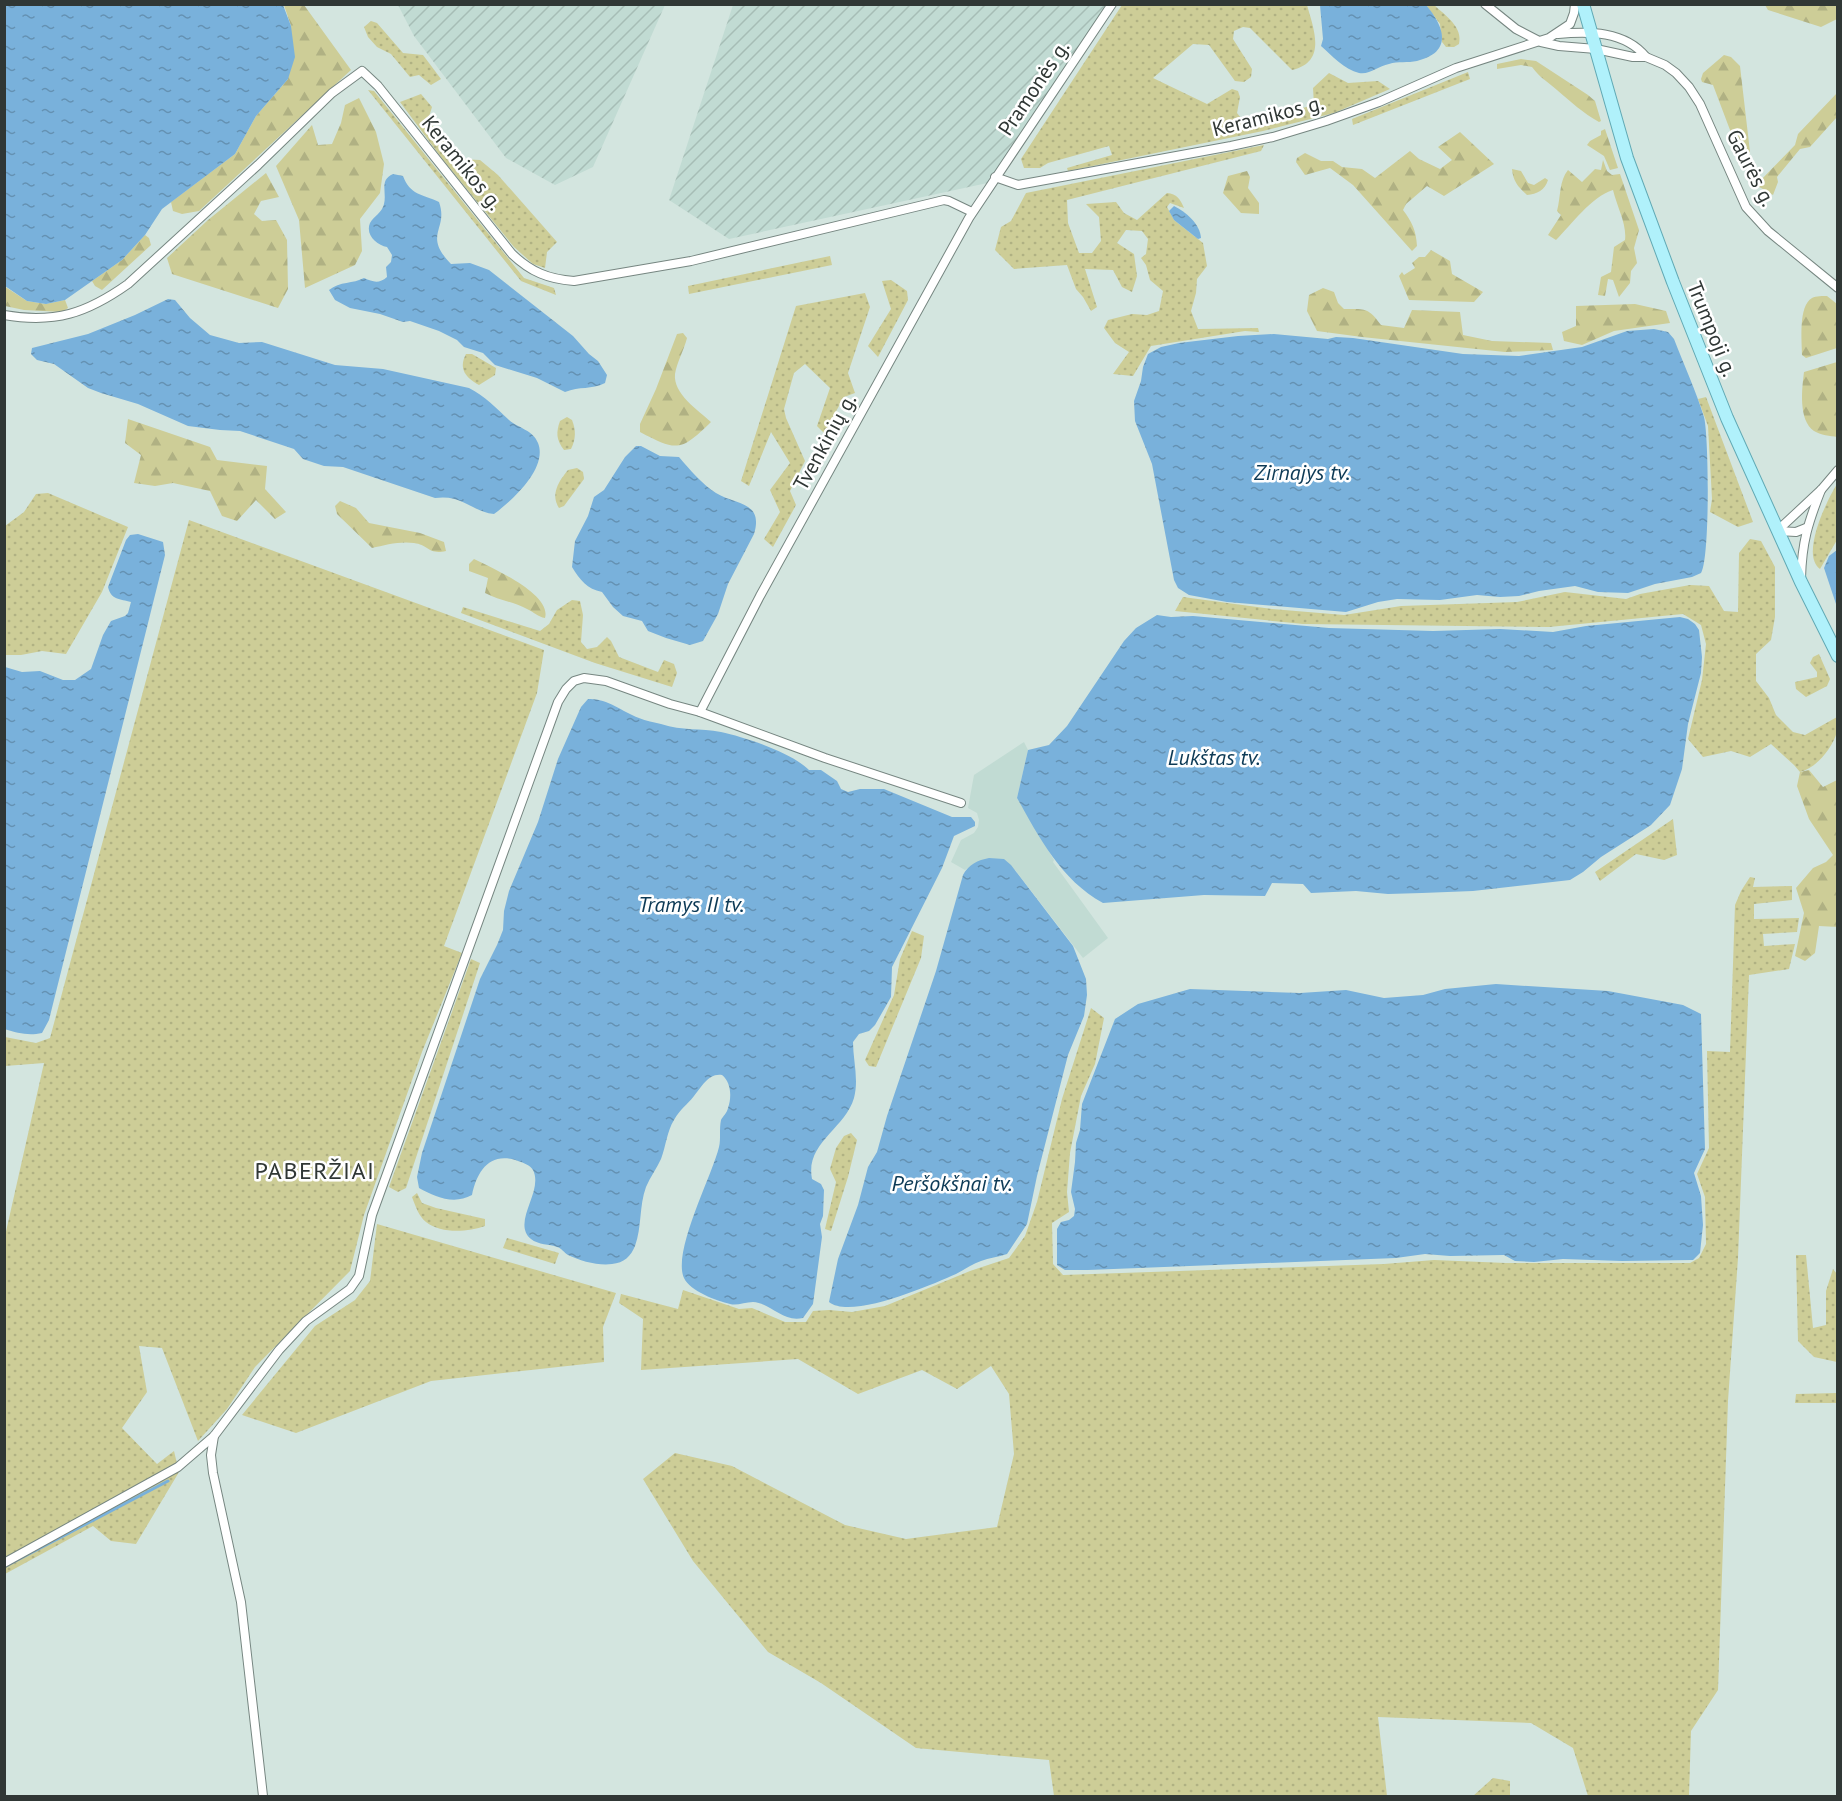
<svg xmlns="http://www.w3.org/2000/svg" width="1842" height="1801" font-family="'PT Sans',sans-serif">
<defs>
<pattern id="industrial-furrows" width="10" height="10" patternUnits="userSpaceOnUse" patternTransform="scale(1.5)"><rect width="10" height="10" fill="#c1dbd3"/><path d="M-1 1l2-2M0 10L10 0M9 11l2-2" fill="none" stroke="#a6bdb6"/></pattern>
<pattern id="green-dots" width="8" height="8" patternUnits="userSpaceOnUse" patternTransform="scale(1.5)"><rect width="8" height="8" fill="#cdcd97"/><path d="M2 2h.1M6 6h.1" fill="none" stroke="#b0b183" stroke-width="1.8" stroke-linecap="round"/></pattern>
<pattern id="forest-firs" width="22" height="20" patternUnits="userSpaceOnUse" patternTransform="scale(1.5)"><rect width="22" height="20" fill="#cdcd97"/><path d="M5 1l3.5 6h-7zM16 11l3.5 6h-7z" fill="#b0b183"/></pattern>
<pattern id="water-ripples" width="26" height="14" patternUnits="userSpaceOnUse" patternTransform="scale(1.5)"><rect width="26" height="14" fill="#79b1db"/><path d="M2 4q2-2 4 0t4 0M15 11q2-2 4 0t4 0" fill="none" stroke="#6491b2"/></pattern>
</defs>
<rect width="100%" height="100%" fill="#d3e5df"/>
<polygon fill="#c1dbd3" points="1024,742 1028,750 1017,798 1054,860 1053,862 1108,938 1083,958 1015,870 968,868 965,870 951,862 961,840 974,833 978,827 979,820 977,813 968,808 974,775"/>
<g fill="url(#industrial-furrows)">
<polygon points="398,5 665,5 593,167 555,185 506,158 414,36"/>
<polygon points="733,5 1112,5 992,182 729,239 669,200"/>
</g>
<g fill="url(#green-dots)">
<path d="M1122 5H1307C1314 30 1327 62 1292 70L1250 28 1243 27 1234 31 1233 39 1252 69 1251 77 1244 82 1235 81 1209 45 1193 44 1153 78 1207 104 1232 89 1238 91 1240 97 1237 113 1245 123 1314 105 1313 88 1329 73 1348 83 1378 81 1390 89 1334 113 1263 131 1068 171 1067 168 1112 155 1109 146 1048 163 1040 168H1024L1021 159Z"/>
<path d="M1426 5H1434C1446 16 1463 27 1459 44L1454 47H1446L1442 42 1440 24Z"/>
<polygon points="371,21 377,23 403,53 423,55 441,79 431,85 419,75 410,77 391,54 377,47 368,37 364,27"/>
<polygon points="1468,72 1470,79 1353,125 1352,119"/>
<polygon points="368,90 374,91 524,278 554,288 556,295 521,281"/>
<polygon points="421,94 432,107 428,120 460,159 480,160 498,175 557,242 547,252 545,268 533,264 514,247 443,160 400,102"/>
<path d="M1264 145 1261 151 1067 200 1068 223 1079 253H1092L1101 241 1099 217 1086 204 1116 202 1124 213 1137 220 1167 193C1177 194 1180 199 1184 208L1170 203 1167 207 1174 220 1203 243 1207 266 1197 279 1196 293 1191 311 1198 329 1258 328 1259 332 1245 331 1151 346 1133 376 1113 374 1129 352 1115 343 1104 328 1108 320 1132 314 1147 315 1159 311 1163 291 1150 280 1146 265 1141 258 1146 254 1148 239 1142 231 1126 230 1117 243 1134 254 1137 276 1132 292 1122 287 1113 270 1085 269 1097 307 1091 311 1083 297 1076 289 1067 265 1014 269 995 250 1001 227 1011 221 1026 193Z"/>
<polygon points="830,256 832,265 689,294 688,286"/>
<polygon points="891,280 907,291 908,300 878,357 868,346 891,309 882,281"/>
<polygon points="865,293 870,307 848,373 855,393 844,397 824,433 817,426 830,388 805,364 794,373 784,409 786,418 805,461 790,491 796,505 773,547 764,539 780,512 770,490 790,463 771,432 749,486 741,481 796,306"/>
<path d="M466 354H472L496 368 495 375 479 385C466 378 458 369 466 354Z"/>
<polygon points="1706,397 1753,522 1738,527 1710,512 1712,499 1708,426 1698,399"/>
<path d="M567 417 572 420C576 430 576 439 571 449L564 450C556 440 556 432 560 421Z"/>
<path d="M577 468 583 472 584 479 564 506 559 508C550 494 559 481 568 470Z"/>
<path d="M1837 484V540L1820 569C1800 555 1827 500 1837 484Z"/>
<polygon points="48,493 128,527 102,592 66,654 42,651 21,655 5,655 5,526 24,512 36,494"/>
<polygon points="189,520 544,650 537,693 444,946 462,953 422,1052 364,1215 350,1271 255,1367 227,1409 198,1441 162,1348 139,1346 147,1392 122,1428 157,1464 174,1451 179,1472 136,1544 111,1541 93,1526 5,1574 5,1236 44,1063 5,1066 5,1037 36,1043 50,1038"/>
<path d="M1750 539 1761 541 1775 567V617L1771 640 1756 654V681L1769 698 1776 715 1793 732 1805 735 1837 717C1837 722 1838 728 1837 732 1832 749 1816 768 1800 772L1794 765 1771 744 1750 757 1731 751 1703 757 1688 739 1702 680 1706 644 1701 625 1683 614 1549 627 1303 624 1175 611 1183 597 1272 609 1344 615 1401 606 1517 602 1565 592 1626 599 1640 594 1690 585 1709 586 1724 611 1738 612 1739 553Z"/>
<polygon points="572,600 580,601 583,615 581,642 587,649 597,647 607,637 611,641 619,657 658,672 664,660 674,664 677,673 672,687 595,663 461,613 463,607 540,631 549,624 557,610"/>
<polygon points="1819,654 1830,679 1827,686 1806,697 1796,689 1795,682 1817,677 1817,672 1810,663 1813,657"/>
<polygon points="1673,819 1677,855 1664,860 1636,854 1600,881 1595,872"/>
<polygon points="1750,877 1755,878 1753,887 1792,886 1792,900 1754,904 1754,919 1799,918 1797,932 1763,934 1764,946 1795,944 1789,969 1749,975 1738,1258 1728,1401 1718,1690 1691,1731 1689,1796 1588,1796 1573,1748 1531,1723 1378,1717 1387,1796 1054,1796 1049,1760 916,1748 821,1683 768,1652 693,1561 643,1479 675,1453 732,1466 845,1525 906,1539 997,1527 1014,1454 1009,1394 991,1366 957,1389 922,1370 858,1394 798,1359 641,1370 643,1319 619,1303 621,1294 678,1309 683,1290 739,1309 752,1308 785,1322 806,1322 813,1311 829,1310 852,1312 885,1306 970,1271 1009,1258 1025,1236 1037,1202 1062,1099 1091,1008 1104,1018 1095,1064 1081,1096 1070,1153 1067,1192 1069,1212 1052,1223 1053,1264 1063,1275 1384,1264 1434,1260 1506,1263 1690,1263 1699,1258 1706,1244 1705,1197 1697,1174 1709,1148 1707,1051 1730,1052 1735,905 1741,891"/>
<polygon points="912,931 924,936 921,958 876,1067 869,1066 865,1060 894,995 900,959"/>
<polygon points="471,959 480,963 406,1188 398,1192 389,1187"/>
<polygon points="851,1133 857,1140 848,1177 831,1231 825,1229 836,1182 830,1169 836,1148 844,1136"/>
<path d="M417 1193 422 1203 436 1208 485 1219V1226C468 1232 441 1234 426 1222 419 1217 415 1205 412 1197Z"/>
<polygon points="377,1224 616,1293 603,1327 604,1362 431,1381 296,1433 242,1415 315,1326 355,1300 370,1281"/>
<polygon points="507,1238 559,1253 555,1264 503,1248"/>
<polygon points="1796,1255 1806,1255 1813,1328 1826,1325 1826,1291 1833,1269 1837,1274 1837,1362 1814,1357 1798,1341"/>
<polygon points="1837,1393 1837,1403 1795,1403 1796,1394"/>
<polygon points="1493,1778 1510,1781 1510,1796 1473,1796"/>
</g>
<g fill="url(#forest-firs)">
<polygon points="284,5 304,5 351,70 199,211 182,214 173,211 171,202 235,154 256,116 288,79 291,26"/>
<polygon points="1765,5 1837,5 1837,19 1821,27 1768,10"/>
<polygon points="1724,55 1731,57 1740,66 1750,152 1744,167 1713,85 1702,82 1701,79 1703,73"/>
<path d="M1521 59 1536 61 1588 95 1595 101 1601 121 1599 122C1583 113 1571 102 1557 90 1546 80 1541 79 1532 67L1521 65 1497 69V64Z"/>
<polygon points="1837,93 1837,117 1810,147 1800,149 1777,177 1778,182 1773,195 1756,185 1795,145 1798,134"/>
<polygon points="359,98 376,132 384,164 380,193 360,219 362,251 355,265 305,288 299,220 276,166 312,125 318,145 332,144 341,123 345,105"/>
<polygon points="1605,129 1618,168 1610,170 1604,156 1587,145 1590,141 1601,135 1601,131"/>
<path d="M1460 132 1494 164 1444 196 1427 186 1406 204 1403 210C1412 222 1416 230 1417 246L1412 251 1353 185 1330 168 1305 175 1296 162 1297 158 1305 153 1321 161H1333L1342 167 1362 169 1375 178 1410 151 1419 159 1440 169 1452 160 1438 147Z"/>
<path d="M1603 160 1607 171 1612 175 1620 174 1639 230 1634 248 1637 263 1631 271 1630 283 1619 297 1613 280 1608 279 1605 296 1598 295 1601 277 1611 272 1614 247 1625 240C1627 224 1617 207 1613 190 1591 197 1572 224 1556 240L1548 235 1561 215 1557 211C1561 196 1559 181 1568 170L1582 182 1595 169 1601 170Z"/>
<path d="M1512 169 1521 171 1528 183 1534 185 1545 178 1548 180C1545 190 1537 194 1527 195 1518 187 1513 181 1512 169Z"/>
<polygon points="1247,171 1250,177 1248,188 1259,203 1259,214 1241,213 1223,193 1228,176"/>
<polygon points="266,173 279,197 261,201 254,214 262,221 276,220 287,240 288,289 278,308 172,274 167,258 208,220"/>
<polygon points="145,235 149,238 151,245 102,290 95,286 92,281 122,260"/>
<polygon points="1431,250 1450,261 1452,274 1483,292 1474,302 1409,300 1399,276 1402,272 1404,275 1415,268 1412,263 1419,257 1425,257"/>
<polygon points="4,286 27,301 46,304 65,300 68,308 62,312 24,310 5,306"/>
<path d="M1323 288 1334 292 1338 303 1344 309C1365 309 1368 307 1381 325L1404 328 1412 310 1460 312 1463 335 1492 341 1551 343 1553 350 1505 352 1362 337 1317 331 1307 311 1309 295Z"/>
<path d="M1827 296 1837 304V348L1806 358 1802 355C1802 341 1798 306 1812 298 1816 296 1823 296 1827 296Z"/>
<polygon points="1635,304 1666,311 1670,323 1614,331 1582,345 1564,341 1562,332 1576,326 1576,306"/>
<path d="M683 333 687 338C684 350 677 362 675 374 673 394 698 410 711 422 681 451 678 452 640 432V424L656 389 677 334Z"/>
<path d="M1837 362H1838L1837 437C1831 436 1820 435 1814 431 1798 420 1802 388 1804 372Z"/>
<polygon points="128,419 210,447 217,460 267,466 265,489 286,512 275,519 256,500 237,521 222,516 210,491 173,483 155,486 134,483 141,455 125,443"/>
<path d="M340 501 356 508 369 523 420 533 444 542 446 551C428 555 429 545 414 543 400 541 385 545 372 548L337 514 335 506Z"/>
<path d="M474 559C492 568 552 594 545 618 538 617 534 612 527 609 514 602 498 600 485 593L488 578 469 571V564Z"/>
<polygon points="1809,770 1823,787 1837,780 1838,927 1819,926 1815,953 1805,961 1795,956 1804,913 1796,888 1813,868 1826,862 1833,855 1809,819 1797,786 1800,772"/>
</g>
<g fill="url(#water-ripples)">
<polygon points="4,5 283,5 291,26 295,57 288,79 256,116 235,154 162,209 145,235 122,260 65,300 46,304 27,301 5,286"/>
<path d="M1320 5H1426C1444 26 1454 52 1417 61 1408 63 1398 61 1389 64 1378 66 1370 75 1359 73 1345 70 1331 55 1321 46L1323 39Z"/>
<path d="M393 174 403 176C410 195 422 194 439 202 449 230 422 234 451 264L470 263 489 270 573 336 589 354 598 361 607 375 605 383C591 390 580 386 565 392L537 378 495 365 483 353 464 347 457 340 439 331 410 321 403 322 380 314 350 308 335 300 329 290C340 281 353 284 364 278 373 282 379 284 387 277L386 267 391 262 392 255 387 247C377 245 365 235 370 223 374 216 382 213 384 204 387 192 379 180 393 174Z"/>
<path d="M1174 206C1186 212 1200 224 1201 238L1198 239 1174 220 1169 211Z"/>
<path d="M168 299 175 300 190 318 210 335 239 343 262 342 335 365 383 369 469 388C485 396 496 408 509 420 518 428 533 430 538 443 548 468 513 500 494 514 472 512 463 494 435 498L343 467 324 466 303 459 294 449 240 431 220 430 188 426 138 404 101 393 88 388 54 364 37 360 31 354 32 348 88 334 135 315Z"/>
<path d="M1654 329 1668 332 1674 339C1684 365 1696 391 1704 417 1709 436 1710 560 1701 573L1692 577 1655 584 1628 593 1598 592 1575 586 1539 591 1519 596 1500 597 1477 595 1440 600 1397 599 1378 602 1346 612 1227 602 1189 595 1178 588 1174 580 1152 464 1135 421 1134 401 1141 381 1143 367 1148 354 1161 347 1179 343 1238 336 1274 334 1328 339 1336 337 1353 338 1463 354 1519 356 1582 347 1627 331Z"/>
<path d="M636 446H641L660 456 679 457C690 470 702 484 716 493 735 505 764 501 754 534L728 584 718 614 703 641 690 645 666 638 648 631 642 621 623 616 613 607 602 592C587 589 580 580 572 567L575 541 588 516 594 497 604 490 625 457Z"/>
<path d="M138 534 163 542 165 555 49 1020 42 1033C28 1036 18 1033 4 1029L5 667 22 672 40 671 63 680H75L91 669 103 635 111 621 125 616 128 613 131 602C120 599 111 600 108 587L126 540 130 535Z"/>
<polygon points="1837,550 1837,607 1824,568 1829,556"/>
<path d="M1157 615 1171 617 1193 616 1329 628 1433 631 1500 629 1553 632 1586 626 1680 617 1688 619 1695 624 1699 630 1702 657 1701 673 1688 724 1682 769 1670 805 1651 825 1601 857 1583 872 1570 880 1473 891 1422 893 1388 894 1356 891 1311 893 1303 884 1272 883 1265 896 1204 895 1103 903C1061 880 1039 837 1017 798L1028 750 1049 745 1067 726 1124 641 1136 628Z"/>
<path d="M588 699C607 698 621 711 639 718 646 721 654 722 661 724 683 731 700 728 721 732 745 737 792 753 809 770H821L837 781 841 789 848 792 860 789H884L952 817H971L975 822V826L954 836 942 868 892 967 891 997 875 1025 869 1031 859 1034 853 1042C853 1060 859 1079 854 1098 845 1129 805 1143 812 1179L821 1184 824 1190 823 1216 820 1224 822 1237 813 1304 803 1318C783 1323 771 1303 753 1302 745 1302 737 1306 730 1304 717 1301 690 1291 684 1278 672 1252 712 1176 719 1147 721 1139 719 1129 721 1120 723 1116 727 1113 728 1108 732 1097 731 1082 722 1075 708 1073 702 1087 694 1096 687 1105 680 1109 674 1120 667 1131 666 1146 661 1159 657 1168 650 1177 646 1187 639 1206 642 1227 635 1246 631 1256 624 1263 612 1264 599 1266 580 1261 568 1255 564 1253 562 1248 557 1247 550 1244 538 1245 531 1239 511 1222 544 1192 533 1170 530 1165 524 1163 518 1161 490 1151 477 1171 472 1195 454 1205 435 1197 419 1188L417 1177 422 1153 480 979 497 945 503 930 504 911 509 891 538 822 558 759 581 707Z"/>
<path d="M989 858 1004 859 1011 865 1073 946 1086 979 1087 995 1084 1016 1068 1055 1037 1176 1027 1224 1007 1254C998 1257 989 1258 981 1261 972 1264 964 1270 956 1274 931 1285 851 1320 829 1302L838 1259 858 1205 868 1167 877 1152 887 1116 936 971 963 875C968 865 978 860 989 858Z"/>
<polygon points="1496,984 1608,991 1683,1005 1701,1014 1705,1149 1694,1173 1701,1196 1703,1225 1700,1253 1693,1260 1622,1261 1563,1259 1534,1262 1515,1261 1504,1255 1450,1256 1425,1254 1396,1258 1088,1270 1065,1270 1057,1265 1057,1229 1061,1222 1069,1220 1074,1216 1075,1209 1071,1192 1075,1162 1076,1143 1080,1130 1082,1104 1115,1019 1138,1004 1190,989 1300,993 1346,990 1384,998 1423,995 1445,989"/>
</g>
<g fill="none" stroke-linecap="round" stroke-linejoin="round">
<polyline stroke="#79b1db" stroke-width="3" points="4,1567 168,1481"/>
<g stroke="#768681" stroke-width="10">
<g id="street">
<polyline points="1485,4 1516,29 1541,42 1559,46 1596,49 1633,57 1646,57 1665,65 1676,73 1689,87 1700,104 1746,207 1768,231 1838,288"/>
<path d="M1558 34C1589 31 1625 31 1646 57"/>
<polyline points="995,177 1018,185 1231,146 1273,137 1326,121 1379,102 1456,68 1549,38 1570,24 1574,13 1575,4"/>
<path d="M4 315C55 324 87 313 128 284L258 165 332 93 362 71 378 86 512 254C531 272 548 279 574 281L691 261 944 200 949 201 972 212"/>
<polyline points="1777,531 1821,490 1838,470"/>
<polyline points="1777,531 1796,532 1806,528"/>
<path d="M1801 578C1802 542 1808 523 1821 490"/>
<polyline points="700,712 760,596 969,218 1112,4"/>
<polyline points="214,1436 211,1455 213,1473 241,1602 263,1796"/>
<polyline points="4,1563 178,1467 214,1436 279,1350 306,1321 350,1289 359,1276 372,1215 558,702 566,689 574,681 584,678 606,681 670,704 700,712 825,758 961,803"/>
</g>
</g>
<g stroke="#61a9b4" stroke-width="14">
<polyline id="primary" points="1583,4 1627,158 1673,282 1727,418 1801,582 1838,656"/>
</g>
<use href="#street" stroke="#fff" stroke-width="8"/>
<use href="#primary" stroke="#b0f1fb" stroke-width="12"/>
</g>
<g text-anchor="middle" stroke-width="5" stroke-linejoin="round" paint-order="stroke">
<g font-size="21" fill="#303735" stroke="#fff">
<text transform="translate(1034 88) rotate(-56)" y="7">Pramonės g.</text>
<text transform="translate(1268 116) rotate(-14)" y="7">Keramikos g.</text>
<text transform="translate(462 163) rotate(51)" y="7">Keramikos g.</text>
<text transform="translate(1751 168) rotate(63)" y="7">Gaurės g.</text>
<text transform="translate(1712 329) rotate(68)" y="7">Trumpoji g.</text>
<text transform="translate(825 442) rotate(-61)" y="7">Tvenkinių g.</text>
</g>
<g font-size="22" font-style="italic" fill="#0d3a56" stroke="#fff">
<text x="1302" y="480">Zirnajys tv.</text>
<text x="1214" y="765">Lukštas tv.</text>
<text x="691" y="912">Tramys II tv.</text>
<text x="952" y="1191">Peršokšnai tv.</text>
</g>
<g font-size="24" letter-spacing="1.5" fill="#303735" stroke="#fff">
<text x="315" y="1179">PABERŽIAI</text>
</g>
</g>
<rect width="1842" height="1801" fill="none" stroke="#303735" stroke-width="12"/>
</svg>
